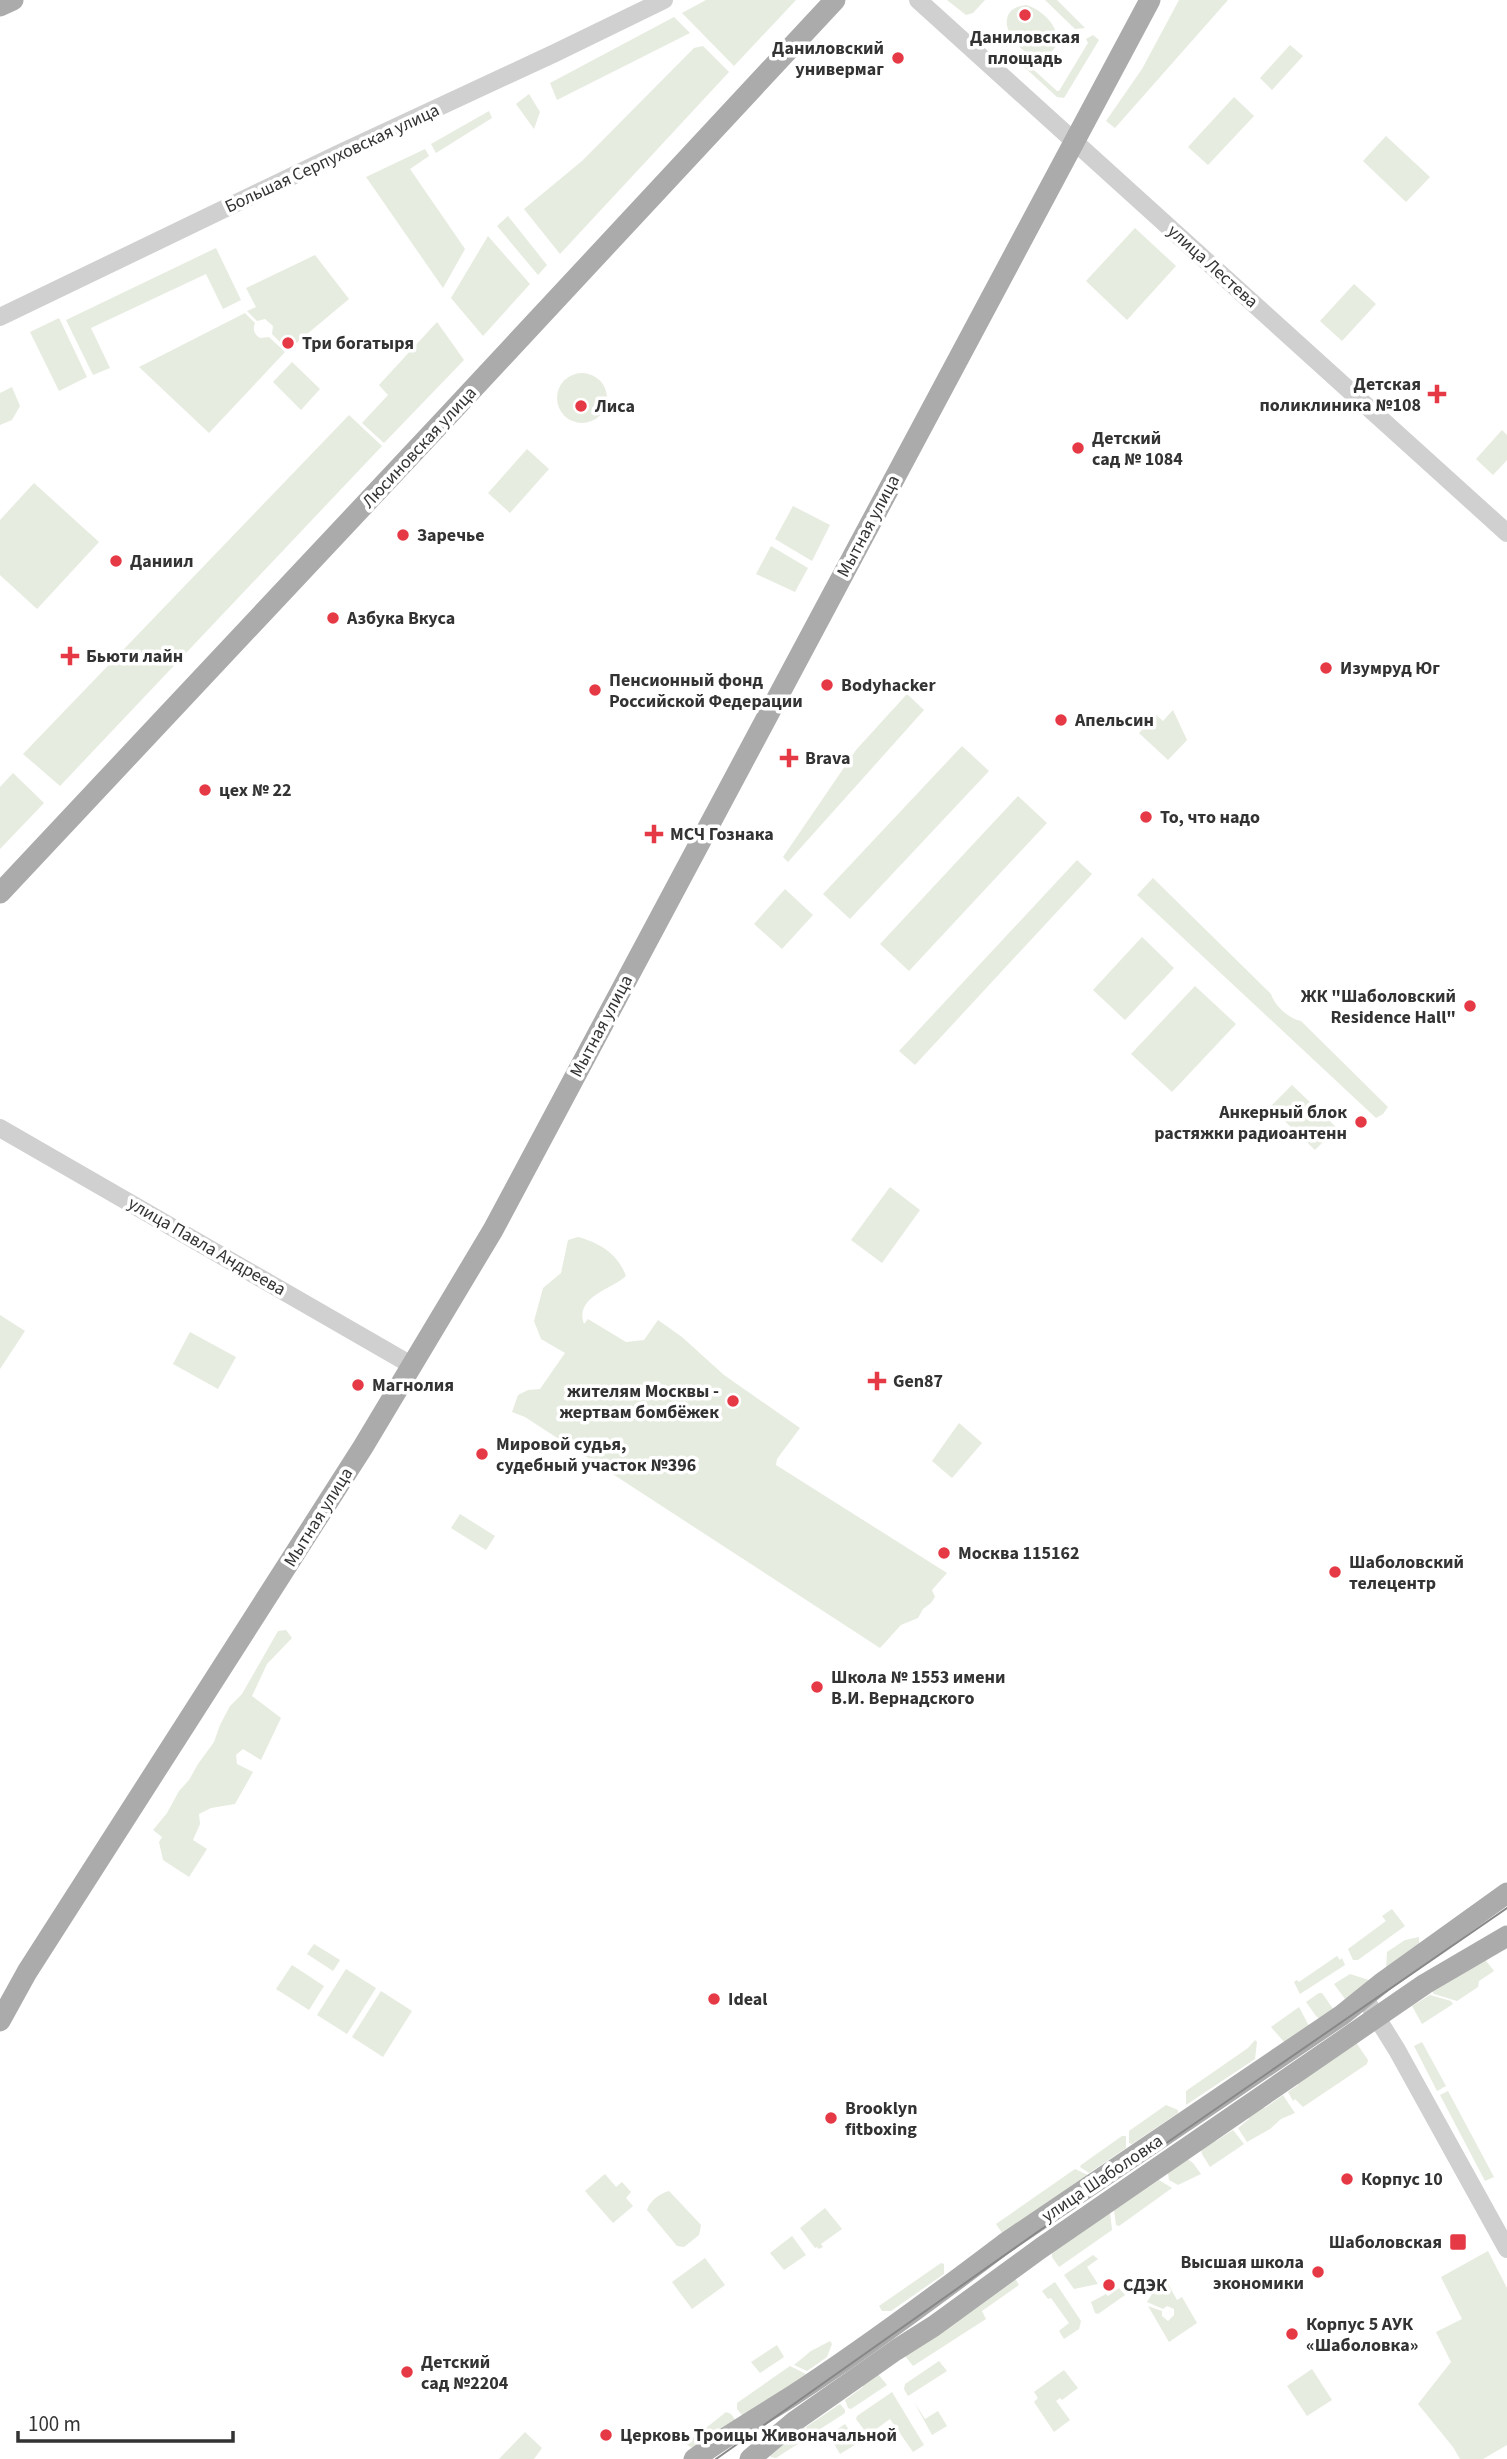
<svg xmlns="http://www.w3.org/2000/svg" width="1507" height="2459" font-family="'Source Sans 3',sans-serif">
<rect width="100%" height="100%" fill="#fff"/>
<g fill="#e6ecdf">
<polygon points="706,0 796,0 734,66 682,13"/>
<polygon points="947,0 985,0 973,13 966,15"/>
<polygon points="1045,0 1057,0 1085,28 1075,29"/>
<polygon points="1179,0 1228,0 1115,128 1106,121 1142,69"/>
<path d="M1026 5C1044 9 1072 39 1048 54 1024 69 982 10 1026 5Z"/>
<polygon points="674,17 690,33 557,100 550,83"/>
<polygon points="1093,35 1099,40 1064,98 1057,97 1021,64 1024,61 1057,91 1059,91 1088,43 1086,39"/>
<polygon points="1290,45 1303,56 1272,90 1260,78"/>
<polygon points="703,46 729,72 560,254 524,209 582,161 694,48"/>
<polygon points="529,94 540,112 534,129 516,104"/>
<polygon points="1234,97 1254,116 1208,165 1188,147"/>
<polygon points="489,111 492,118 436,153 431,144"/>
<polygon points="1386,136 1430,177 1406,202 1363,161"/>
<polygon points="425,149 429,156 410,169 465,249 443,288 366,177"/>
<polygon points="508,216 547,265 538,275 497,226"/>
<polygon points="1135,228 1176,266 1127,320 1086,281"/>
<polygon points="488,236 530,284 483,336 451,298"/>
<polygon points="216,248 241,300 223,309 206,274 91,328 110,368 93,375 66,320"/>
<polygon points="315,255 349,299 288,350 272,334 273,326 265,319 257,321 247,311 256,307 246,288"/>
<polygon points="1354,284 1376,304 1342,341 1320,321"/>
<path d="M245 313 255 323C252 330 255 335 260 338L269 337 285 352 209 433 139 367Z"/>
<polygon points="59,318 87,377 59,391 30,332"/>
<polygon points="437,322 464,360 384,443 362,423 388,395 379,385"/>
<polygon points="292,362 320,389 301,410 273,382"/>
<circle cx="582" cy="398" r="25"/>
<polygon points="12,387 20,406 12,420 0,425 0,393"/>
<polygon points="349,415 382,446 60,786 23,754"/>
<polygon points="1502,430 1507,435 1507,460 1493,475 1476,459"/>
<polygon points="527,449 549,469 510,513 488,493"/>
<polygon points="34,483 99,542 37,609 0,575 0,520"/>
<polygon points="793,506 830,525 812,561 775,539"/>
<polygon points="771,546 808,568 795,592 756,574"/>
<polygon points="907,694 924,710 788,862 783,857 856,750"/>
<polygon points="1173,710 1187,740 1168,760 1139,733 1156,715 1163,721"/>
<polygon points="962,746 989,771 850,919 823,894"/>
<polygon points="13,773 44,803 0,849 0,787"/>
<polygon points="1018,796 1047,823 909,971 880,944"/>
<polygon points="1077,860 1092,874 915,1065 899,1051"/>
<path d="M1153 878 1271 994C1274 1005 1289 1019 1301 1021L1388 1107 1383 1114 1376 1118 1137 895Z"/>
<polygon points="785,889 813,915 782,949 754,924"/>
<polygon points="1142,937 1174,968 1125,1020 1093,990"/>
<polygon points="1195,986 1236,1024 1172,1092 1131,1054"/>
<polygon points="1292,1085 1337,1128 1315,1150 1270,1107"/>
<polygon points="890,1187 920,1210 882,1263 851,1240"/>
<path d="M578 1237C600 1243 618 1254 626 1276 612 1289 574 1297 584 1324L588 1319 626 1342 644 1340 658 1320 682 1337 724 1375 800 1428 777 1459 776 1465 947 1573 932 1590 935 1597 931 1603 923 1609 918 1618 901 1625 880 1648 525 1417 512 1412 518 1395 528 1390 540 1389 565 1353 541 1339 534 1321 543 1288 561 1273 568 1240Z"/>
<polygon points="0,1315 25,1331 0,1369"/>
<polygon points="190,1332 236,1357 218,1389 173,1364"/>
<polygon points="959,1423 982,1443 952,1478 932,1461"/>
<polygon points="460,1514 495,1536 486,1550 451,1528"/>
<polygon points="286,1630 292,1638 267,1664 252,1696 281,1718 261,1760 243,1749 236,1755 237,1764 253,1772 235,1804 211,1808 199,1814 200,1824 193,1840 207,1849 189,1877 163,1860 159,1842 162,1837 153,1830 167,1813 179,1791 189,1780 198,1764 214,1742 220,1725 230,1706 242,1694 278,1631"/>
<polygon points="1392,1909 1405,1926 1358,1960 1353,1960 1348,1949 1386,1921 1382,1916"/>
<polygon points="1419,1937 1419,1945 1386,1971 1387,1952 1405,1940"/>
<polygon points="314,1944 340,1960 333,1971 307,1954"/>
<polygon points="1337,1956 1340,1960 1342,1958 1345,1965 1300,1994 1294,1982 1297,1980 1299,1982"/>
<polygon points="1483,1957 1494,1971 1479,1981 1478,1987 1457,2001 1434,1994 1432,1991"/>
<polygon points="292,1965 324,1986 309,2010 276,1989"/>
<polygon points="346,1969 376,1988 347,2034 317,2015"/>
<polygon points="1350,1974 1372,1981 1345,1999 1334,1984"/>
<polygon points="381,1991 412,2011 383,2057 352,2037"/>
<polygon points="1319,1993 1322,1993 1336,2013 1320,2019 1316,2016 1306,2002"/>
<polygon points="1430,1995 1451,2001 1453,2004 1422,2024 1412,2006"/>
<polygon points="1299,2007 1309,2026 1285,2043 1271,2027"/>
<polygon points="1353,2038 1368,2060 1367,2064 1303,2107 1295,2099 1293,2101 1288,2092 1298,2085 1297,2077"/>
<polygon points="1255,2040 1257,2042 1255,2059 1186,2105 1186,2091 1248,2048"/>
<polygon points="1422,2042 1446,2086 1437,2091 1414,2046"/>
<polygon points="1448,2091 1494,2177 1485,2181 1440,2095"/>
<polygon points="1283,2095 1295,2113 1281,2119 1270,2129 1247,2142 1238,2128 1249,2119 1248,2111 1258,2105 1265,2108"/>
<polygon points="1166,2105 1178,2110 1178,2113 1132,2144 1129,2143 1129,2131"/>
<polygon points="1233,2130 1244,2144 1210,2167 1202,2154 1201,2148 1209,2138 1216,2141"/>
<polygon points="1122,2136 1126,2136 1126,2148 1089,2173 1080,2167 1081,2165"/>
<polygon points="1186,2158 1193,2163 1201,2174 1178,2185 1169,2180 1167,2167"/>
<polygon points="1075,2169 1090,2176 1004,2236 996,2224"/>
<polygon points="605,2174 616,2187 622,2182 631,2192 626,2198 633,2206 613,2223 585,2191"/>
<polygon points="1159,2180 1172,2188 1119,2226 1116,2225 1114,2210"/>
<path d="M669 2191 701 2225 699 2235 684 2247 677 2246 647 2210C649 2202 660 2193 669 2191Z"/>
<polygon points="825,2208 842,2229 821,2244 823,2247 819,2249 817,2247 815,2248 800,2228"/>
<polygon points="1110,2212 1112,2230 1059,2267 1052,2257 1052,2249"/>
<polygon points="792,2236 806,2255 784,2270 770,2253"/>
<polygon points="1488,2251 1507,2288 1507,2445 1483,2459 1460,2459 1453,2447 1418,2404 1451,2362 1436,2332 1462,2319 1441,2277"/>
<polygon points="1093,2255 1098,2259 1087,2267 1098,2284 1074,2289 1064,2275"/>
<polygon points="705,2258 725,2285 692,2309 672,2282"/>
<polygon points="941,2263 944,2264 944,2274 891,2311 882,2311 879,2306"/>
<polygon points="1014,2276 1019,2285 982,2311 986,2319 913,2366 902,2352"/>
<polygon points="1055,2282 1081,2321 1079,2329 1064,2339 1059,2331 1069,2323 1051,2298 1048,2299 1042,2291"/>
<polygon points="1168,2284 1177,2300 1182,2297 1197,2323 1169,2342 1148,2306 1162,2311 1162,2316 1168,2321 1174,2315 1174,2309 1167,2306 1163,2309 1147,2302 1152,2294"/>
<polygon points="1119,2288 1125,2295 1098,2314 1095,2313 1091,2302 1106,2294 1108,2296"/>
<polygon points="830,2341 832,2344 827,2357 807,2371 794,2365 811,2351"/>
<polygon points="777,2345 784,2357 760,2373 751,2362"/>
<polygon points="939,2361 947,2371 908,2396 904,2389 905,2384"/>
<polygon points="790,2366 806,2374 745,2419 737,2409 737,2403"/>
<polygon points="1312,2369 1332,2400 1307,2416 1287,2386"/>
<polygon points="1064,2370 1078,2388 1062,2400 1060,2398 1056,2401 1070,2420 1054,2432 1034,2402 1038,2398 1034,2392"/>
<polygon points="878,2374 887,2385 851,2409 848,2408 845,2400 863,2387 862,2378"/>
<polygon points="892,2392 924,2445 913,2452 890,2419 868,2435 856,2419 857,2416"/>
<polygon points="914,2402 925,2419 938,2411 947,2426 932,2435"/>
<polygon points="840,2404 845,2410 845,2413 811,2435 809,2434 806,2427"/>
<polygon points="726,2412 731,2414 738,2424 694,2449 686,2444"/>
<polygon points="845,2424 858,2443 840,2454 829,2435"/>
<polygon points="804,2426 807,2438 776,2458 771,2457 767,2451"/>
<polygon points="525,2432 542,2448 534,2459 499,2459"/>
</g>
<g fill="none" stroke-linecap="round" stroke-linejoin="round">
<g stroke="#d0d0d0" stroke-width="18">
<polyline points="918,0 1507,533"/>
<polyline points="0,317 338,154 555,53 664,0"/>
<polyline points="0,1128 413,1366"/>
<polyline points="1364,1997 1397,2050 1507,2249"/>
</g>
<g stroke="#ababab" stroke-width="21">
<polyline points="0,6 13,0"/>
<polyline points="0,893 444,420 835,0"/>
<polyline points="0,2021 27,1972 363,1447 493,1230 1150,0"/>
<path d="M694 2459C725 2437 757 2418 789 2398 863 2350 934 2297 1004 2244L1342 2015 1383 1982 1507 1893"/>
<polyline points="750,2459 795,2421 896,2350 934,2326 1041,2248 1425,1984 1507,1936"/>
</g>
<polyline stroke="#888" stroke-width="2" points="716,2459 1036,2233 1507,1908"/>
</g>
<g fill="#e63946" stroke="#fff" stroke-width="2.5">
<circle cx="1025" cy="15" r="7"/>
<circle cx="898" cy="58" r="7"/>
<circle cx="288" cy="343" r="7"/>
<path d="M1433.5 383.5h7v7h7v7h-7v7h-7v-7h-7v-7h7z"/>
<circle cx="581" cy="406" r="7"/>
<circle cx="1078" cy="448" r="7"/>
<circle cx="403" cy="535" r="7"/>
<circle cx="116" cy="561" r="7"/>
<circle cx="333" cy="618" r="7"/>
<path d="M66.5 645.5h7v7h7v7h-7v7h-7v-7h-7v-7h7z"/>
<circle cx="1326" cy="668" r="7"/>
<circle cx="827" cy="685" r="7"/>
<circle cx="595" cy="690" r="7"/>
<circle cx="1061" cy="720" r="7"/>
<path d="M785.5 747.5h7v7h7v7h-7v7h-7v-7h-7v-7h7z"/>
<circle cx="205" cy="790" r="7"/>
<circle cx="1146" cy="817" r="7"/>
<path d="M650.5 823.5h7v7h7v7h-7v7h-7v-7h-7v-7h7z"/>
<circle cx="1470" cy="1006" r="7"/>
<circle cx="1361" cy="1122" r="7"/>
<path d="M873.5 1370.5h7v7h7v7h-7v7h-7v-7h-7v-7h7z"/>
<circle cx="358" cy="1385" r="7"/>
<circle cx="733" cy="1401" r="7"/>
<circle cx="482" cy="1454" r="7"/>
<circle cx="944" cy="1553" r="7"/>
<circle cx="1335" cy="1572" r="7"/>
<circle cx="817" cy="1687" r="7"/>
<circle cx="714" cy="1999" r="7"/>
<circle cx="831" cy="2118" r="7"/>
<circle cx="1347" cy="2179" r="7"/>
<rect x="1449" y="2233" width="18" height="18" rx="3.5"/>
<circle cx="1318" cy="2272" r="7"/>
<circle cx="1109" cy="2285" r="7"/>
<circle cx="1292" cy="2334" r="7"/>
<circle cx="407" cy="2372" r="7"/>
<circle cx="606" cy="2435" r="7"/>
</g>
<g text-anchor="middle" stroke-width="7" stroke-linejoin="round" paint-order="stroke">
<g font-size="18" font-weight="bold" fill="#333" stroke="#fff" text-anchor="start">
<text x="1025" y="43" text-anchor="middle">Даниловская<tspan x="1025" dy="21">площадь</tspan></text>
<text x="884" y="54" text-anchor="end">Даниловский<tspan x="884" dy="21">универмаг</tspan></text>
<text x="302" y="349">Три богатыря</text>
<text x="1421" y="390" text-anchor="end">Детская<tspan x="1421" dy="21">поликлиника №108</tspan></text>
<text x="595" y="412">Лиса</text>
<text x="1092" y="444">Детский<tspan x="1092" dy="21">сад № 1084</tspan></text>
<text x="417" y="541">Заречье</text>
<text x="130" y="567">Даниил</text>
<text x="347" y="624">Азбука Вкуса</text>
<text x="86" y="662">Бьюти лайн</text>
<text x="1340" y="674">Изумруд Юг</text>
<text x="609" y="686">Пенсионный фонд<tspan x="609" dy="21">Российской Федерации</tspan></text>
<text x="841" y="691">Bodyhacker</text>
<text x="1075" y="726">Апельсин</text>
<text x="805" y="764">Brava</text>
<text x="219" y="796">цех № 22</text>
<text x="1160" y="823">То, что надо</text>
<text x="670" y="840">МСЧ Гознака</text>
<text x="1456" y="1002" text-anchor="end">ЖК "Шаболовский<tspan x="1456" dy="21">Residence Hall"</tspan></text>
<text x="1347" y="1118" text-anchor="end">Анкерный блок<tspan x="1347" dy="21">растяжки радиоантенн</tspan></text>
<text x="893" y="1387">Gen87</text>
<text x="372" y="1391">Магнолия</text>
<text x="719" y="1397" text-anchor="end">жителям Москвы -<tspan x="719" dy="21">жертвам бомбёжек</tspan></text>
<text x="496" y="1450">Мировой судья,<tspan x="496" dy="21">судебный участок №396</tspan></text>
<text x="958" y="1559">Москва 115162</text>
<text x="1349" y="1568">Шаболовский<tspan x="1349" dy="21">телецентр</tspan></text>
<text x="831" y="1683">Школа № 1553 имени<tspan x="831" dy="21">В.И. Вернадского</tspan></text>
<text x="728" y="2005">Ideal</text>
<text x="845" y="2114">Brooklyn<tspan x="845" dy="21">fitboxing</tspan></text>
<text x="1361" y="2185">Корпус 10</text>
<text x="1442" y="2248" text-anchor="end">Шаболовская</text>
<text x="1304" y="2268" text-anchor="end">Высшая школа<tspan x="1304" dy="21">экономики</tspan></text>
<text x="1123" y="2291">СДЭК</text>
<text x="1306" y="2330">Корпус 5 АУК<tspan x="1306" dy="21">«Шаболовка»</tspan></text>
<text x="421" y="2368">Детский<tspan x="421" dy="21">сад №2204</tspan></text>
<text x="620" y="2441">Церковь Троицы Живоначальной</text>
</g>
<g font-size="18" fill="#333" stroke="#fff">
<text transform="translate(332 158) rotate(-25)" y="6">Большая Серпуховская улица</text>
<text transform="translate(1213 266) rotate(42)" y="6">улица Лестева</text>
<text transform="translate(419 447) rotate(-47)" y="6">Люсиновская улица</text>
<text transform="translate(868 526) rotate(-62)" y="6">Мытная улица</text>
<text transform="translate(601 1026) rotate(-62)" y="6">Мытная улица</text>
<text transform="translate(207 1246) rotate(30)" y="6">улица Павла Андреева</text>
<text transform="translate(318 1517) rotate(-58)" y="6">Мытная улица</text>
<text transform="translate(1102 2178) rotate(-34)" y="6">улица Шаболовка</text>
</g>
</g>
<path d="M18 2431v10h215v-10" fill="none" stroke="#333333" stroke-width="3.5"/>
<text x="28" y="2431" font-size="21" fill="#333333" stroke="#ffffff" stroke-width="5" paint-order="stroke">100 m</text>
</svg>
